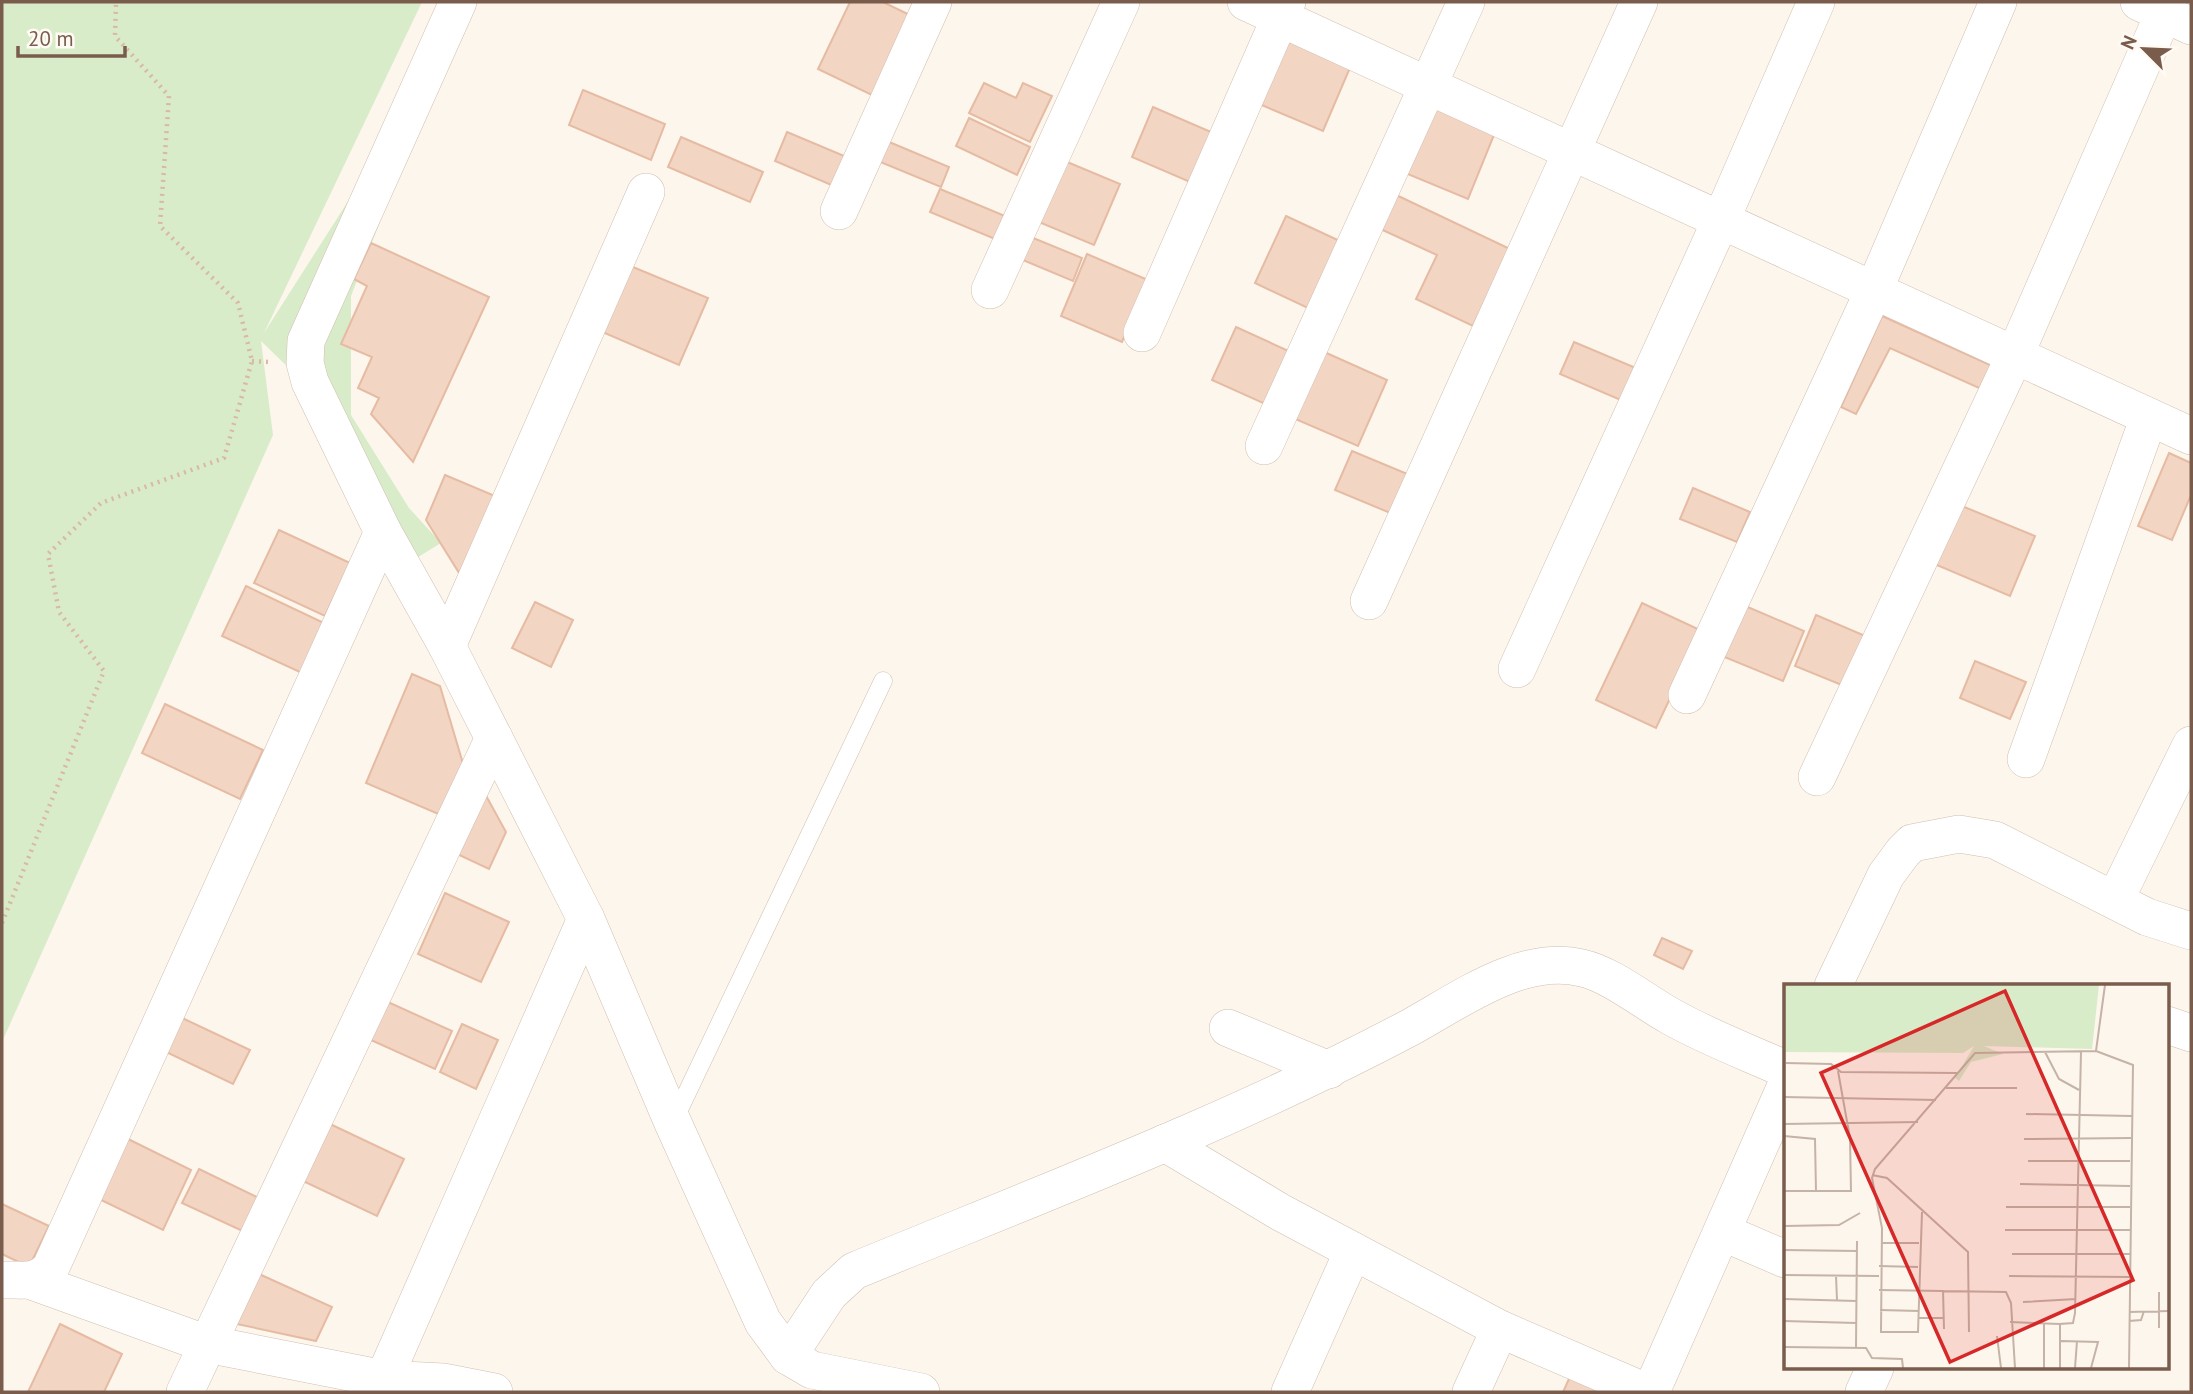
<svg xmlns="http://www.w3.org/2000/svg" width="2193" height="1394" font-family="'PT Sans',sans-serif">
<rect width="100%" height="100%" fill="#fdf6ec"/>
<polygon fill="#d8ecc9" points="2,2 422,2 264,333 352,195 394,186 351,296 351,415 409,508 441,543 410,562 298,377 261,341 273,435 2,1042"/>
<g fill="#f3d5c3" stroke="#e6bba3" stroke-width="2">
<polygon points="850,2 883,2 916,18 878,98 818,69"/>
<polygon points="1280,33 1352,63 1323,131 1252,101"/>
<polygon points="984,83 1016,98 1023,83 1052,96 1030,142 969,113"/>
<polygon points="583,90 665,124 651,160 569,125"/>
<polygon points="1427,101 1496,130 1468,199 1398,170"/>
<polygon points="1153,107 1218,135 1197,185 1132,157"/>
<polygon points="969,118 1030,147 1017,175 956,146"/>
<polygon points="787,132 849,158 836,187 775,161"/>
<polygon points="681,137 763,172 750,202 668,167"/>
<polygon points="882,139 949,167 941,187 873,159"/>
<polygon points="1060,159 1120,184 1094,245 1034,220"/>
<polygon points="940,189 1005,216 995,239 930,212"/>
<polygon points="1392,193 1510,249 1473,326 1416,299 1437,255 1376,227"/>
<polygon points="1286,216 1342,242 1310,309 1255,283"/>
<polygon points="1021,233 1082,258 1073,281 1011,255"/>
<polygon points="371,243 489,297 413,462 371,414 379,398 358,388 372,357 341,344 367,286 354,279"/>
<polygon points="1087,254 1148,280 1122,342 1061,316"/>
<polygon points="628,265 708,298 679,365 600,331"/>
<polygon points="1882,316 1999,369 1988,392 1890,348 1856,414 1841,407"/>
<polygon points="1236,327 1295,354 1272,407 1212,380"/>
<polygon points="1574,342 1643,371 1630,404 1560,374"/>
<polygon points="1322,351 1387,380 1358,446 1293,418"/>
<polygon points="1352,451 1417,478 1400,517 1335,490"/>
<polygon points="2169,453 2191,463 2191,495 2172,540 2138,526"/>
<polygon points="445,475 495,496 461,576 426,520"/>
<polygon points="1693,488 1750,512 1737,542 1680,519"/>
<polygon points="1957,504 2035,536 2010,596 1932,563"/>
<polygon points="279,530 350,563 325,616 254,583"/>
<polygon points="246,586 326,624 302,673 222,636"/>
<polygon points="535,602 573,620 551,667 512,648"/>
<polygon points="1642,603 1702,631 1656,728 1596,700"/>
<polygon points="1743,605 1804,631 1783,681 1722,656"/>
<polygon points="1816,615 1870,638 1849,688 1795,666"/>
<polygon points="1975,661 2026,682 2010,719 1960,698"/>
<polygon points="412,674 440,686 464,767 443,816 366,783"/>
<polygon points="165,704 263,750 240,799 142,753"/>
<polygon points="484,792 506,832 489,869 455,853"/>
<polygon points="445,893 509,922 481,982 418,954"/>
<polygon points="1662,938 1692,951 1683,969 1654,955"/>
<polygon points="379,998 452,1031 435,1069 362,1036"/>
<polygon points="178,1016 250,1050 233,1084 162,1050"/>
<polygon points="462,1024 498,1040 476,1089 440,1072"/>
<polygon points="330,1124 404,1159 377,1216 303,1181"/>
<polygon points="126,1138 191,1170 163,1230 97,1198"/>
<polygon points="199,1169 265,1201 249,1234 182,1203"/>
<polygon points="2,1204 49,1226 29,1267 2,1254"/>
<polygon points="259,1274 332,1307 316,1341 237,1324"/>
<polygon points="60,1324 122,1354 104,1392 28,1392"/>
<polygon points="1573,1370 1621,1392 1563,1392"/>
</g>
<g fill="none" stroke-linecap="round" stroke-linejoin="round">
<g stroke="#d1beb0" stroke-width="19">
<polyline id="service" points="674,1120 883,681"/>
</g>
<g stroke="#d1beb0" stroke-width="38">
<g id="minor">
<polyline points="458,2 306,341 305,363 310,382 383,532 447,646 586,919 673,1123 763,1322 788,1356 812,1370 921,1392"/>
<polyline points="1246,2 2191,436"/>
<polyline points="2139,2 2191,26"/>
<polyline points="839,211 933,2"/>
<polyline points="990,290 1121,2"/>
<polyline points="1142,333 1287,2"/>
<polyline points="1264,446 1466,2"/>
<polyline points="1369,601 1639,2"/>
<polyline points="447,646 646,192"/>
<polyline points="1517,669 1721,220 1816,2"/>
<polyline points="1687,695 1874,290 1998,2"/>
<polyline points="2026,759 2149,417"/>
<polyline points="1817,777 2015,355 2164,13"/>
<polyline points="2115,900 2191,745"/>
<polyline points="1833,986 1886,875 1903,852 1912,843 1959,834 1995,840 2147,917 2191,931"/>
<polyline points="2167,1025 2191,1033"/>
<polyline points="1228,1028 1329,1070"/>
<polyline points="1165,1143 1280,1212 1500,1329 1646,1392"/>
<polyline points="1722,1232 1785,1259"/>
<path d="M2 1280C23 1279 37 1285 51 1267L383 532"/>
<polyline points="32,1281 207,1344 384,1379 443,1382 494,1392"/>
<path d="M788 1356 829 1294 854 1271C1041 1194 1232 1122 1411 1027 1460 1000 1523 953 1582 968 1610 974 1645 1002 1670 1016 1707 1037 1747 1052 1785 1069"/>
<polyline points="185,1392 494,738"/>
<polyline points="378,1392 586,919"/>
<polyline points="1290,1392 1353,1251"/>
<polyline points="1471,1392 1500,1329"/>
<polyline points="1651,1392 1785,1088"/>
<polyline points="1864,1392 1875,1368"/>
</g>
</g>
<g stroke="#d9b8a5" stroke-width="4.5" stroke-dasharray="2 5" stroke-linecap="butt">
<polyline points="252,361 269,362"/>
<polyline points="2,923 104,671 59,612 48,554 101,503 224,458 252,361 238,303 160,226 169,96 115,36 116,2"/>
</g>
<use href="#service" stroke="#fff" stroke-width="18"/>
<use href="#minor" stroke="#fff" stroke-width="37"/>
</g>
<g transform="translate(1784 984)">
<rect width="385" height="385" fill="#fdf6ec"/>
<path d="M0 1H315L308 65 200 62 219 70 187 78 175 97 171 94 190 62 179 69 0 68Z" fill="#d8ecc9"/>
<path fill="none" stroke="#c5b3a7" stroke-width="2" d="M312 67 349 81 345 384M261 68 275 95 295 106M2 79 47 80 57 88 173 89M162 104H233M0 113 152 116M242 130 348 132M0 140 134 138M0 152 31 155 32 208M240 155 347 154M244 177H346M88 191 103 194 184 268 185 348M236 200 346 202M0 207H67L66 154 54 87M222 223H346M138 228 134 348H97L98 244 88 194 91 185 191 69 312 67 321 1M0 242 55 241 76 229M221 246H346M97 259H135M0 266 73 267M228 270H346M95 282 134 283M0 291 95 292M52 292 53 316M225 292 346 293M95 306 222 308 227 319 231 384M159 306 160 345M375 308V344M0 315 72 317M239 318 292 315M96 326 135 327M345 328 385 327M135 334H160M0 337 72 339M345 337 357 336 360 327M226 338 276 340M260 340V384M213 352 217 384M277 357 314 358 307 384M0 363 82 364 88 374 118 375 119 384M72 363 73 257M276 384V340L289 339 291 329 297 68M291 384 293 357"/>
<path fill="#d62828" fill-opacity="0.15" stroke="#d62828" stroke-width="3.5" d="M221 7 349 296 166 378 37 89Z"/>
<rect width="385" height="385" fill="none" stroke="#7a5c4d" stroke-width="3.5"/>
</g>
<rect width="2193" height="1394" fill="none" stroke="#7a5c4d" stroke-width="7"/>
<g transform="translate(2144 49) rotate(294)" stroke="#fffaf3" stroke-width="5" paint-order="stroke">
<path d="M0-5L12 26L0 18L-12 26Z" fill="#7a5c4d"/>
<text y="-10" font-size="19" font-weight="bold" text-anchor="middle" fill="#7a5c4d">N</text>
</g>
<path d="M18 46v10h107v-10" fill="none" stroke="#7a5c4d" stroke-width="3.5"/>
<text x="28" y="46" font-size="21" fill="#7a5c4d" stroke="#fffaf3" stroke-width="5" paint-order="stroke">20 m</text>
</svg>
